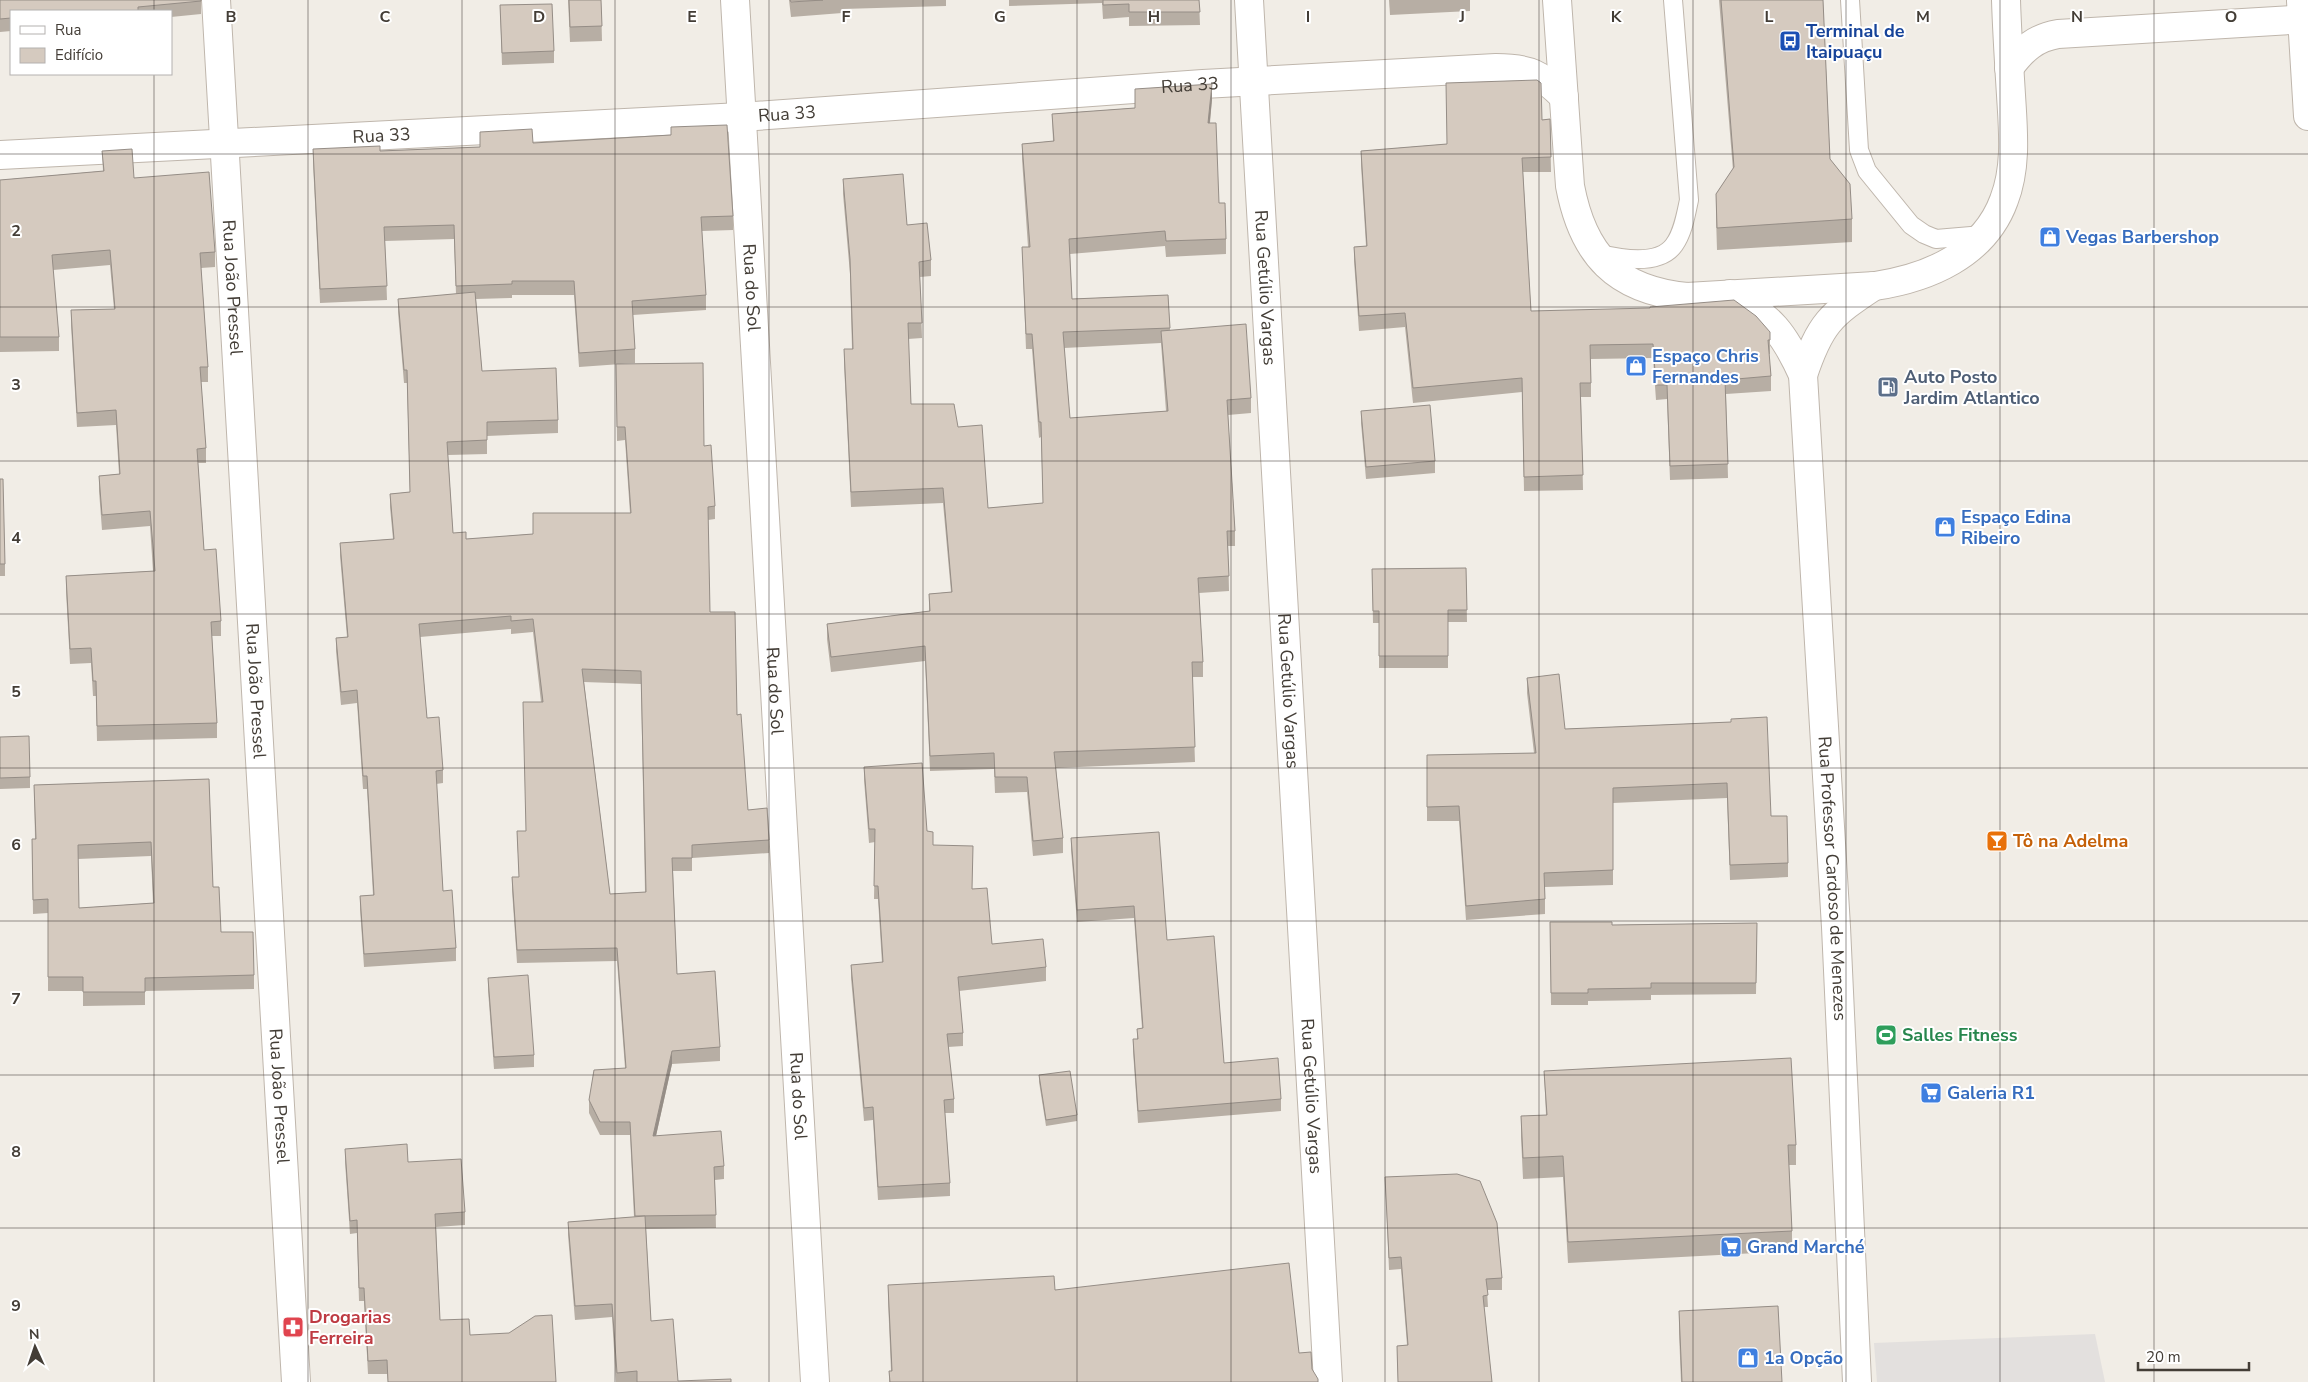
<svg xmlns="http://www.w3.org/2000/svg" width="2308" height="1382" font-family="'Nunito Sans',sans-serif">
<rect width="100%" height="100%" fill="#f1ede6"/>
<polygon fill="#e3e0de" points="2095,1334 2105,1382 1877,1382 1874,1343"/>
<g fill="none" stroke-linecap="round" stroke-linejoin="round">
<g stroke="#bfb6ac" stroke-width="20">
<g id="service">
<polyline points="1850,0 1859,150 1867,171 1911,225 1924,234 1936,239 1983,235"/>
<path d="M1600 254C1621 259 1659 266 1674 245 1683 233 1686 214 1689 200L1673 0"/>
</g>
</g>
<g stroke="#bfb6ac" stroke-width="30">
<g id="minor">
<path id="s1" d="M216 0 296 1382"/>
<path id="s2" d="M735 0 815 1382"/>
<path id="s3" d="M1249 0 1328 1382"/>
<polyline points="2301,1 2308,116"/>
<path d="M2009 68C2023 49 2035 38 2058 34L2308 19"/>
<path id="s4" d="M0 155 741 117 1203 84 1496 68C1529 68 1541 74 1564 97"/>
</g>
</g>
<g stroke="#bfb6ac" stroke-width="30">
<g id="tertiary">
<path d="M1557 0 1570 186C1583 255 1616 290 1687 297L1875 286C1928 278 1984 255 2004 200 2017 167 2013 129 2011 95 2009 63 2007 32 2006 0"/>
<path id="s5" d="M1730 294C1771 317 1784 333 1803 375L1836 927 1857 1382"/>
<path d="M1803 375C1820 324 1830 315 1874 286"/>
</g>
</g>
<use href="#service" stroke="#fff" stroke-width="18"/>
<use href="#minor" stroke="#fff" stroke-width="28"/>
<use href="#tertiary" stroke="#fff" stroke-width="28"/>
</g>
<g fill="#b7aea4" fill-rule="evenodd">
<polygon points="0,0 201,0 201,14 171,17 171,11 11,11 11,31 0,32"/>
<polygon points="568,0 601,0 602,41 570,42"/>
<polygon points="789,0 946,0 946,6 842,9 842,13 791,17"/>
<polygon points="1009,0 1199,0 1200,25 1129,26 1129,17 1103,19 1102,3 1009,6"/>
<polygon points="1389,0 1470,0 1470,11 1390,15"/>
<polygon points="1719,0 1823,0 1830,159 1852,219 1852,242 1717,250 1716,217 1716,194 1733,170"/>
<polygon points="500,5 554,51 554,63 502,65"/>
<path d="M1212 99 1210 123 1219 203 1226 239V254L1166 257 1165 246 1070 254 1072 299 1168 295 1170 330 1251 398V413L1228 415 1235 531V546H1228L1229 591 1199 593 1203 662V677H1192L1195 762 1056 768 1063 838V853L1033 856 1027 792 995 793 994 769 930 771 925 661 831 672 827 639V624L929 611V594L951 592 943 503 851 507 844 364V349H852L850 274 843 194V179L907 225 931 260V276L920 277 922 338 908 339 911 404 958 427 988 508 1043 503 1041 437 1039 438 1032 349H1026L1022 247H1028L1022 159V144L1053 141 1052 114 1135 108ZM1161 343 1166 411 1070 418 1064 348Z"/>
<polygon points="1550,119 1551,172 1523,172 1531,311 1770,340 1770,354 1769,354 1771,376 1771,391 1726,394 1728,478 1670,480 1667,399 1656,400 1653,358 1591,359 1591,397 1581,397 1583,490 1524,491 1522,392 1413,403 1405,327 1359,331 1354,261 1354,247 1366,246 1361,165 1361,151 1447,144 1542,120"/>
<path d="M480 132 533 143 733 216V230L702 231 706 295V310L633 315 635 349V363L579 367 574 295H512V298L476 299 482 371 558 420V433L487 436V454L448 455 453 533 466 539 533 534 630 513 625 440 617 441 616 364 704 446 715 506V519L708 520 710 612 737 715 748 810 769 840V853L692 858V871H673L677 974 720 1047V1061L672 1064 656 1136 724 1166V1179L715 1180 716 1228 646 1229 651 1321 678 1381 731 1382H616L612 1317 575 1320 568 1235V1222L634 1217 630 1135H600L589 1113V1100L625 1068 617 961 517 963 512 890V877H519L517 831H526L541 702 533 632 511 634V629L420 637 427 718 443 770V783L436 784 443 891 456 948V961L364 967 360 909V896L373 895 367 789H363L357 703 341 705 336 651V638L347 637 340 556V543L393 539 390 507V494L410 492 407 383H404L398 312V299L456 294 454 239 385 241 387 300 320 303 313 163V149L380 151 480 147ZM584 682 641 684 645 892 610 894Z"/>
<polygon points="102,151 134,178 215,252 215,267 201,268 208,367 208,382 201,382 206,448 206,463 198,463 204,550 221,621 221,636 212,636 217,723 217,738 97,741 96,696 93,696 91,663 70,664 66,591 66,576 153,571 150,526 102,530 99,491 99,476 119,474 116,425 77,427 71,325 71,310 114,309 110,265 53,270 59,337 59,351 0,352 0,180 103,171"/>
<polygon points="1361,411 1435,461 1435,473 1366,479 1361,423"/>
<polygon points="0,479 5,564 5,576 0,576"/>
<polygon points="1466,568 1467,622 1448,622 1448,668 1379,668 1379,623 1373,623 1372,569"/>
<polygon points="1527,678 1565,729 1731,722 1771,816 1788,863 1788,877 1730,880 1727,798 1613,803 1613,885 1545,887 1545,914 1466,920 1459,821 1427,821 1427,755 1534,753 1527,693"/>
<polygon points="0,737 30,777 30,788 0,789"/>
<polygon points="864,767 927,831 933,845 972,889 992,944 1046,967 1046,981 959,991 963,1033 963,1046 948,1047 954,1099 954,1113 945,1113 950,1183 950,1196 878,1200 873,1120 864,1121 851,978 851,965 882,963 878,899 874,899 875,842 869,843 864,780"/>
<path d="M209 779 213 887 221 932 254 975V989L145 991V1005L83 1006V991H48V913L33 914 32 839H35L34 785ZM151 856 153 903 79 908 78 859Z"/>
<polygon points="1071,838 1167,940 1224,1063 1281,1099 1281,1111 1138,1123 1133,1051 1133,1039 1137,1039 1137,1029 1142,1028 1134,918 1077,922 1071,850"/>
<polygon points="1550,922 1612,925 1757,923 1756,994 1651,995 1651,1000 1588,1001 1588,1005 1551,1005"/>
<polygon points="488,978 534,1055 534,1067 494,1069 488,990"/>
<polygon points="1544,1071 1796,1145 1796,1165 1789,1165 1792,1231 1792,1251 1568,1263 1563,1177 1523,1179 1521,1137 1521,1116 1546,1115"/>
<polygon points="1039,1075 1077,1115 1077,1121 1046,1126 1039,1082"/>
<polygon points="345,1149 408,1162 465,1212 465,1225 436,1227 440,1320 470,1335 556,1382 388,1382 387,1374 368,1374 364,1301 359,1301 357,1233 350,1234 345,1162"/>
<polygon points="1385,1177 1502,1278 1502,1290 1487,1290 1488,1307 1484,1307 1492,1382 1398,1382 1397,1346 1407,1345 1401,1269 1389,1270"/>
<polygon points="888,1285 1055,1290 1299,1353 1312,1369 1318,1382 889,1382 889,1371 891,1371 888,1300"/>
<polygon points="1679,1311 1782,1382 1681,1382 1679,1332"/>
</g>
<g fill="#958d86">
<polygon points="1212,84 1212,99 1208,139 1208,123"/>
<polygon points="672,1051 672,1064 653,1149 653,1136"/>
</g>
<g fill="#d5cabf" stroke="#958d86" fill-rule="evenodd">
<polygon points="0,0 201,0 201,1 138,7 138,11 11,11 11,18 0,19"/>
<polygon points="569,0 601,0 602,26 570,27"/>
<polygon points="790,0 823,0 791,2"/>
<polygon points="1103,0 1199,0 1200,12 1129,12 1129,4 1103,5"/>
<polygon points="1721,0 1823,0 1830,159 1850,184 1852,219 1717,228 1716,194 1734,167"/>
<polygon points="552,4 554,51 502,53 500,5"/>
<polygon points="1537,80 1541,83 1542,120 1550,119 1551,157 1522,158 1531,311 1650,308 1650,307 1734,300 1756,316 1770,332 1770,340 1768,340 1771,376 1725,380 1728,464 1670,466 1667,385 1656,385 1653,344 1590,345 1591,383 1580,383 1583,475 1524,477 1522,378 1413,388 1405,313 1359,316 1354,247 1367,246 1361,151 1447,144 1446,83"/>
<polygon points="1212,84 1208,123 1216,123 1219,203 1225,203 1226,239 1166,241 1165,231 1069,239 1072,299 1168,295 1170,328 1063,332 1070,418 1168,411 1161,331 1246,324 1251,398 1227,400 1235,531 1227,531 1229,576 1198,578 1203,662 1192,662 1195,747 1054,752 1063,838 1033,841 1027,777 995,777 994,753 930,756 925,646 831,657 827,624 930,611 929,594 952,592 943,488 851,492 844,349 853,349 850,259 843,179 903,174 907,225 927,223 931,260 919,262 922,323 908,323 911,404 954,404 958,427 982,425 988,508 1043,503 1041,422 1039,422 1032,334 1026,334 1022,247 1030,247 1022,144 1054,141 1052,114 1135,108 1135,89"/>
<polygon points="727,125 733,216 701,217 706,295 632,301 635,349 579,353 574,281 512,281 512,284 456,286 454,225 384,227 387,286 320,289 313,149 380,146 380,151 480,147 480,132 532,129 533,143 671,135 671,127"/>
<polygon points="132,149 134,178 209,172 215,252 200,253 208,367 200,367 206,448 197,449 204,550 216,549 221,621 211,622 217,723 97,726 96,681 93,681 91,648 70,649 66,576 155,571 150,511 102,515 99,476 120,474 116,410 77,413 71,310 115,309 110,250 52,255 59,337 0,337 0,180 104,171 102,151"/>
<path d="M475 292 482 371 556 368 558 420 487 422V440L447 442 453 533 466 532V539L533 534V513H631L625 427H617L616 364 703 363 704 446 711 445 715 506 708 507 710 612H735L737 715 741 714 748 810 767 808 769 840 692 845V858H672L677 974 715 971 720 1047 672 1051 653 1136 721 1131 724 1166 714 1167 716 1215 635 1216 630 1122H600L589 1100 594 1070 626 1068 617 948 517 950 512 877H519L517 831H526L523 702H543L533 619 511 621V616L419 624 427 718 439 717 443 770 436 771 443 891 452 890 456 948 364 954 360 896 374 895 367 776H363L357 690 341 692 336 638 348 637 340 543 394 539 390 494 410 492 407 370H404L398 299ZM582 669 641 671 646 892 610 894Z"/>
<polygon points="1430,405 1435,461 1366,467 1361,411"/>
<polygon points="0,479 3,479 5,564 0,564"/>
<polygon points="1466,568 1467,610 1448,610 1448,656 1379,656 1379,611 1373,611 1372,569"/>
<polygon points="1559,674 1565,729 1731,722 1731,719 1767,717 1771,816 1787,816 1788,863 1730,865 1727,783 1613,788 1613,870 1544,873 1545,899 1466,906 1459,806 1427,807 1427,755 1536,753 1527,678"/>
<polygon points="29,736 30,777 0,778 0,737"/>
<polygon points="922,763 927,831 933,832 933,845 973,846 972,889 987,888 992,944 1043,939 1046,967 958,977 963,1033 947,1034 954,1099 944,1100 950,1183 878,1187 873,1107 864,1108 851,965 883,962 878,886 874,886 875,829 869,829 864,767"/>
<path d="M209 779 213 887H219L221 932H253L254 975 145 978V992H83V977H48V899L33 900 32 839H36L34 785ZM151 842 154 903 79 908 78 845Z"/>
<polygon points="1159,832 1167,940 1214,936 1224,1063 1278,1058 1281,1099 1138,1111 1133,1039 1138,1039 1137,1029 1143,1028 1134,906 1077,910 1071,838"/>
<polygon points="1550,922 1612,922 1612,925 1757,923 1756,983 1651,983 1651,988 1588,989 1588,993 1551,993"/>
<polygon points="528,975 534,1055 494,1057 488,978"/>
<polygon points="1791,1058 1796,1145 1788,1145 1792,1231 1568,1242 1563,1156 1523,1158 1521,1116 1547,1115 1544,1071"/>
<polygon points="1070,1071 1077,1115 1046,1120 1039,1075"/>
<polygon points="407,1144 408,1162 461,1159 465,1212 435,1214 440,1320 469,1319 470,1335 509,1333 535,1316 552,1315 556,1382 388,1382 387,1360 368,1361 364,1288 359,1288 357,1220 350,1221 345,1149"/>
<polygon points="1457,1174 1480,1181 1497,1223 1502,1278 1486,1279 1488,1295 1483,1296 1492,1382 1398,1382 1397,1346 1408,1345 1401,1257 1389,1258 1385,1177"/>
<polygon points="645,1216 651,1321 673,1319 678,1381 731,1379 731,1382 637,1382 637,1371 617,1373 612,1304 575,1306 568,1222"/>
<polygon points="1289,1263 1299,1353 1311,1352 1312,1369 1318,1379 1318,1382 890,1382 889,1371 892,1371 888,1285 1054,1276 1055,1290"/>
<polygon points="1778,1306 1782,1382 1682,1382 1679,1311"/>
</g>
<path fill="none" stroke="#433d36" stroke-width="1" stroke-opacity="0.55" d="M154 0V11M308 0V1382M462 0V1382M615 0V1382M769 0V1382M923 0V1382M1077 0V1382M1231 0V1382M1385 0V1382M1539 0V1382M1693 0V1382M1846 0V1382M2000 0V1382M2154 0V1382M154 74V1382M0 154H2308M0 307H2308M0 461H2308M0 614H2308M0 768H2308M0 921H2308M0 1075H2308M0 1228H2308"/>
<defs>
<g id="bus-square" transform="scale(1.125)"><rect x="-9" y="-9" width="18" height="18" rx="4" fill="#1a4fb4" stroke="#fff"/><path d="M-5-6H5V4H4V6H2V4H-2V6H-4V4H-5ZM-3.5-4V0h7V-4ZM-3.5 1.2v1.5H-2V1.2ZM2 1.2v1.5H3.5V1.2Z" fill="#fff"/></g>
<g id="shop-square" transform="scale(1.125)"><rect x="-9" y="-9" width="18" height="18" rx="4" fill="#3f7fe0" stroke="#fff"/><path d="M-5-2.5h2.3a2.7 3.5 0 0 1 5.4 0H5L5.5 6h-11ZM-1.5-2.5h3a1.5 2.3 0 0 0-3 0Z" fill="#fff"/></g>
<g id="fuel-square" transform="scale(1.125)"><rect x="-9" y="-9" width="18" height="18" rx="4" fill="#5c6f8a" stroke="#fff"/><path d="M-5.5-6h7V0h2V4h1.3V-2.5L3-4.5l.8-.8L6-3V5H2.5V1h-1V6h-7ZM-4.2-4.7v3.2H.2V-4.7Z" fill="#fff"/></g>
<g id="bar-square" transform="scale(1.125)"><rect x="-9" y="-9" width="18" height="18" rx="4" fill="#e8710a" stroke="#fff"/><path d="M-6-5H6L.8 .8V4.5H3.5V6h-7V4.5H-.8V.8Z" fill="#fff"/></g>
<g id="stadium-square" transform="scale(1.125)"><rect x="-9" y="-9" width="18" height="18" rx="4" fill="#2e9e5b" stroke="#fff"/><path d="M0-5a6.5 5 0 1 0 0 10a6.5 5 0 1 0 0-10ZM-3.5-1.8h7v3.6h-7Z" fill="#fff"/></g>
<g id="supermarket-square" transform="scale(1.125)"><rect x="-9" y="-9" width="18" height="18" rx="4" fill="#3f7fe0" stroke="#fff"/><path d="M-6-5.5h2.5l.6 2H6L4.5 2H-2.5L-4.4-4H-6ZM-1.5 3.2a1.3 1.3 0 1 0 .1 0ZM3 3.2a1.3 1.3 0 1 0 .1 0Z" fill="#fff"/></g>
<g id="pharmacy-square" transform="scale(1.125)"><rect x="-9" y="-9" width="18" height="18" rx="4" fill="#e0444e" stroke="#fff"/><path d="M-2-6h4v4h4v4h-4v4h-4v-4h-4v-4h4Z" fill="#fff"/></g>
</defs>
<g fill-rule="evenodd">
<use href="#bus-square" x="1790" y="41"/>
<use href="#shop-square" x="2050" y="237"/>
<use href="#shop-square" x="1636" y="366"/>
<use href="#fuel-square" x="1888" y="387"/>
<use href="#shop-square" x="1945" y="527"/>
<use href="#bar-square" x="1997" y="841"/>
<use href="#stadium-square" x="1886" y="1035"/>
<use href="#supermarket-square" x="1931" y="1093"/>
<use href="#supermarket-square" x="1731" y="1247"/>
<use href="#pharmacy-square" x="293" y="1327"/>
<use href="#shop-square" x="1748" y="1358"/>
</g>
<g text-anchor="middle" stroke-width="4" stroke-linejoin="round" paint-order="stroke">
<g font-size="18" font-weight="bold" fill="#164399" stroke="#fff" text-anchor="start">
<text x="1806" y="37">Terminal de<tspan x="1806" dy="21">Itaipuaçu</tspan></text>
</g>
<g font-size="18" fill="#433d36" stroke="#fff">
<text dy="6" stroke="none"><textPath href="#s4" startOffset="1192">Rua 33</textPath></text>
<text dy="6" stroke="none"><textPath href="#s4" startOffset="788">Rua 33</textPath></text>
<text dy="6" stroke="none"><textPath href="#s4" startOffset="382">Rua 33</textPath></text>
<text dy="6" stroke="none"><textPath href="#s1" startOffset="288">Rua João Pressel</textPath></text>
<text dy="6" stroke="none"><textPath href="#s2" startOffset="288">Rua do Sol</textPath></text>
<text dy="6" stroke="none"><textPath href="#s3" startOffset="288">Rua Getúlio Vargas</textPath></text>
<text dy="6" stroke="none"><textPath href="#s1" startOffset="692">Rua João Pressel</textPath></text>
<text dy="6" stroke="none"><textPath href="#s2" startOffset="692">Rua do Sol</textPath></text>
<text dy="6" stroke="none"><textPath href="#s3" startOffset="692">Rua Getúlio Vargas</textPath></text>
<text dy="6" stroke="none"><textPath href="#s5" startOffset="616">Rua Professor Cardoso de Menezes</textPath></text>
<text dy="6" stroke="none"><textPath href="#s1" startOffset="1098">Rua João Pressel</textPath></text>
<text dy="6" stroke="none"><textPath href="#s2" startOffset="1098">Rua do Sol</textPath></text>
<text dy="6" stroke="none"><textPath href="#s3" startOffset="1098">Rua Getúlio Vargas</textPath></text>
</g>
<g font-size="18" font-weight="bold" fill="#366cbe" stroke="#fff" text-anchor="start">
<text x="2066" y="243">Vegas Barbershop</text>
<text x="1652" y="362">Espaço Chris<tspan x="1652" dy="21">Fernandes</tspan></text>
<text x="1961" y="523">Espaço Edina<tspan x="1961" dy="21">Ribeiro</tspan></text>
<text x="1947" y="1099">Galeria R1</text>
<text x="1747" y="1253">Grand Marché</text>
<text x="1764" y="1364">1a Opção</text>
</g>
<g font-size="18" font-weight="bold" fill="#4e5e75" stroke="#fff" text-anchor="start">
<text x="1904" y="383">Auto Posto<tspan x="1904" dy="21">Jardim Atlantico</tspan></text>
</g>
<g font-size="18" font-weight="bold" fill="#c56008" stroke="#fff" text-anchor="start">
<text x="2013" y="847">Tô na Adelma</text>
</g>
<g font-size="18" font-weight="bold" fill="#27864d" stroke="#fff" text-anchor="start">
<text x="1902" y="1041">Salles Fitness</text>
</g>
<g font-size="18" font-weight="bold" fill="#be3a42" stroke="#fff" text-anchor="start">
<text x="309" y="1323">Drogarias<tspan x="309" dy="21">Ferreira</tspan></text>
</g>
</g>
<g font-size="16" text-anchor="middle" font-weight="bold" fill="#433d36" stroke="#fff" stroke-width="4" stroke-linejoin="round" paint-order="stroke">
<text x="231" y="22">B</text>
<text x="385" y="22">C</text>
<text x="539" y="22">D</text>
<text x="692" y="22">E</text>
<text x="846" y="22">F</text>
<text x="1000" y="22">G</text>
<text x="1154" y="22">H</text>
<text x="1308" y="22">I</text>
<text x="1462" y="22">J</text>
<text x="1616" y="22">K</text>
<text x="1769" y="22">L</text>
<text x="1923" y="22">M</text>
<text x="2077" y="22">N</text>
<text x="2231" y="22">O</text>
<text x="16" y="236">2</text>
<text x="16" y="390">3</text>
<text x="16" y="543">4</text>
<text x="16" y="697">5</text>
<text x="16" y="850">6</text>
<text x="16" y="1004">7</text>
<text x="16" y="1157">8</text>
<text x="16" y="1311">9</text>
</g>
<rect x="10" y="10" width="162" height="65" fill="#ffffff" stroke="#b4b1af"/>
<rect x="20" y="26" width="25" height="8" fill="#ffffff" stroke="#b4b1af"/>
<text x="55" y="35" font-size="15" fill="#433d36">Rua</text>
<rect x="20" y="48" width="25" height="15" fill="#d5cabf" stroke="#b4b1af"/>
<text x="55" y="60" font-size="15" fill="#433d36">Edifício</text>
<g transform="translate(35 1347) rotate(357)" stroke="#ffffff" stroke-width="4" paint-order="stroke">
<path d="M0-4L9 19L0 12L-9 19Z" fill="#433d36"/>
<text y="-8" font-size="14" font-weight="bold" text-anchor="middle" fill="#433d36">N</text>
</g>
<path d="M2138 1362v8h111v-8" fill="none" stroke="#433d36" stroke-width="2.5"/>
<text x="2146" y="1362" font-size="15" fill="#433d36" stroke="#ffffff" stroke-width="4" paint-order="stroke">20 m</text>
</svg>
